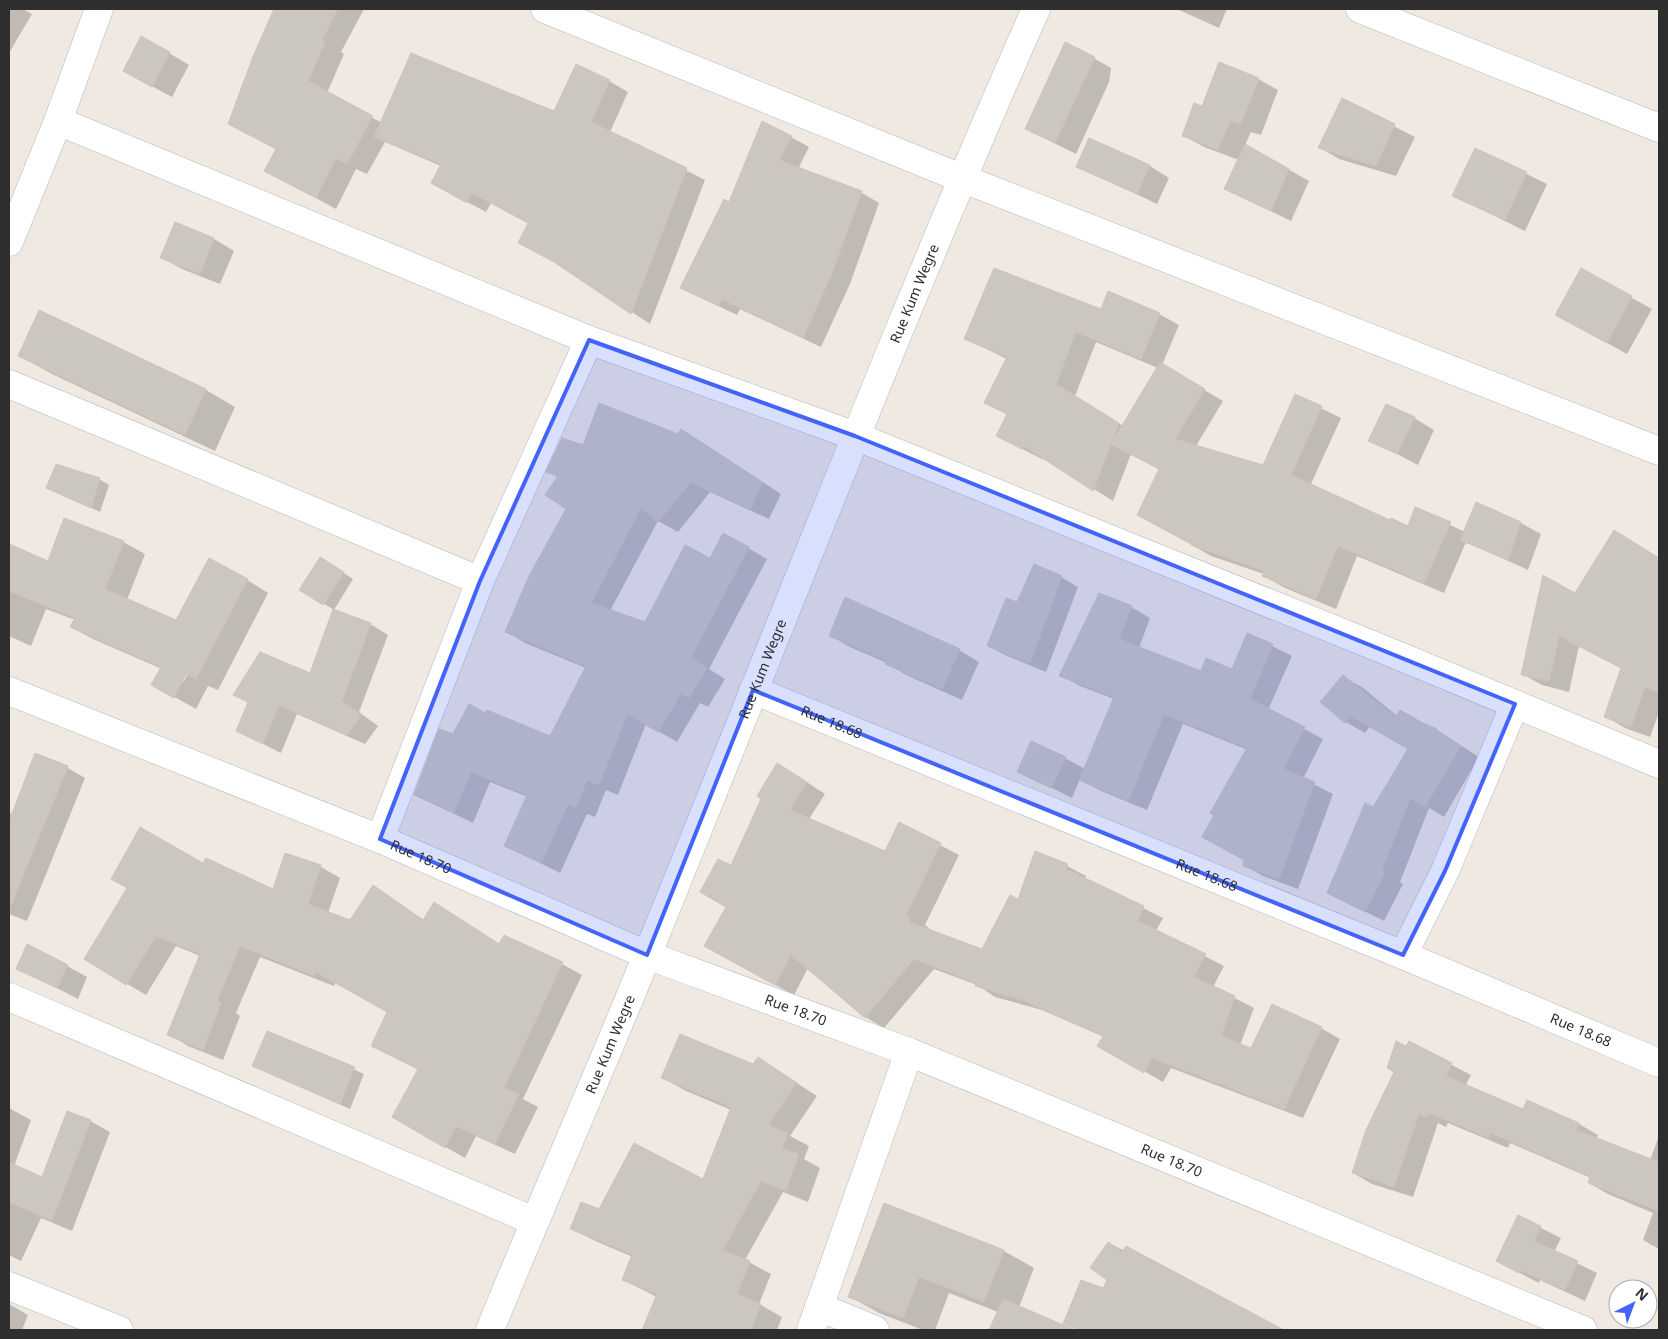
<svg xmlns="http://www.w3.org/2000/svg" width="1668" height="1339" font-family="'Noto Sans',sans-serif">
<rect width="100%" height="100%" fill="#efe9e1"/>
<g fill="#0003" fill-rule="evenodd">
<polygon points="9,9 23,9 32,14 9,53"/>
<polygon points="275,9 364,9 341,52 344,54 327,93 382,123 554,113 609,81 628,92 610,132 705,180 650,324 562,266 530,223 491,203 486,212 452,194 441,166 385,142 367,174 356,169 336,209 266,171 277,149 230,124 255,55"/>
<polygon points="1177,9 1227,9 1219,28"/>
<polygon points="169,53 189,65 172,97 144,82"/>
<polygon points="1090,56 1111,68 1109,82 1076,154 1026,129"/>
<polygon points="1258,79 1278,90 1261,135 1251,132 1245,145 1309,181 1291,221 1225,189 1239,160 1204,147 1184,136 1203,107"/>
<polygon points="1342,100 1415,137 1396,176 1339,159 1319,147"/>
<polygon points="791,137 809,147 798,169 862,193 879,203 850,284 821,347 740,309 737,315 681,288 730,203"/>
<polygon points="1089,140 1150,166 1169,178 1157,204 1078,166"/>
<polygon points="1475,149 1547,184 1525,231 1454,196"/>
<polygon points="176,224 214,239 234,251 220,284 182,269 162,258"/>
<polygon points="1581,270 1652,309 1627,354 1577,326"/>
<path d="M1102 310 1159 314 1179 325 1162 365 1223 401 1196 446 1264 467 1296 396 1341 418 1310 486 1391 522 1409 527 1416 509 1465 532 1477 504 1521 523 1541 534 1528 570 1466 542 1444 593 1357 556 1336 609 1283 587 1264 576V574L1211 556 1192 545 1160 469 1131 454 1113 501 1043 457 1042 459 997 436 1008 415 986 403 1007 359 966 339ZM1096 342 1158 368 1123 426 1075 396Z"/>
<polygon points="40,312 206,390 235,407 215,451 50,373 20,356"/>
<polygon points="1414,418 1434,430 1418,465 1370,440"/>
<polygon points="678,436 700,441 781,494 769,519 710,492 678,532 658,521 610,611 645,624 710,560 748,548 767,559 709,669 725,679 708,707 700,703 677,742 646,724 618,795 606,790 595,817 587,814 560,873 506,846 528,797 490,782 473,823 415,795 454,735 486,715 550,738 586,668 525,643 507,632 568,509 559,478 548,472 584,446"/>
<polygon points="99,479 109,485 100,512 56,491"/>
<path d="M123 542 145 554 127 600 177 622 247 580 268 593 218 690 208 686 196 709 153 685 162 669 93 639 71 627 75 620 46 609 31 646 9 636V546L49 562ZM188 668 190 669 184 681H181Z"/>
<polygon points="1634,543 1659,559 1659,596 1640,626 1659,635 1659,712 1650,737 1625,728 1605,716 1623,669 1579,646 1569,692 1542,685 1522,674 1575,594"/>
<polygon points="330,564 353,579 334,610 301,589"/>
<polygon points="1061,577 1078,587 1046,672 1005,655 988,646 1018,604"/>
<polygon points="1131,607 1150,618 1139,648 1202,673 1232,670 1248,634 1292,656 1268,710 1323,739 1303,779 1333,794 1298,889 1263,876 1244,865 1248,750 1183,724 1147,810 1099,790 1080,779 1072,798 1018,771 1065,758 1085,769 1114,699 1080,686 1061,675"/>
<polygon points="370,624 388,635 359,712 378,726 365,744 297,714 281,753 237,731 249,703 235,695 311,675"/>
<polygon points="831,636 959,650 979,662 962,700 906,675 887,663 850,647"/>
<polygon points="1343,677 1362,687 1397,716 1437,730 1479,757 1444,817 1429,808 1400,882 1403,884 1384,921 1348,903 1374,808 1409,748 1370,726 1365,733 1346,722"/>
<polygon points="36,755 68,768 85,778 27,921 9,914 9,813 13,814"/>
<polygon points="796,775 825,794 809,819 886,852 900,824 959,855 925,925 929,928 929,930 982,950 1018,901 1036,853 1067,866 1086,876 1085,879 1163,918 1156,931 1224,966 1213,987 1254,1008 1240,1045 1251,1050 1321,1028 1340,1039 1303,1118 1171,1068 1163,1082 1099,1045 1104,1037 1042,1010 995,997 977,985 934,969 884,1028 865,1017 808,968 794,995 724,957 732,867"/>
<polygon points="286,854 321,867 340,878 328,913 350,922 374,887 424,920 435,903 501,945 562,964 582,975 523,1099 538,1107 515,1154 476,1136 465,1158 393,1117 419,1070 372,1046 388,1012 336,982 334,986 260,957 236,1013 240,1016 223,1060 188,1046 169,1034 200,956 176,946 146,995 85,959 204,865 273,891"/>
<polygon points="67,966 87,977 78,999 18,968"/>
<polygon points="268,1032 364,1074 350,1109 254,1066"/>
<polygon points="1409,1043 1471,1075 1465,1086 1524,1111 1579,1124 1598,1135 1596,1139 1650,1160 1659,1136 1659,1249 1643,1240 1653,1213 1608,1194 1589,1183 1591,1178 1510,1143 1508,1148 1448,1123 1446,1127 1438,1123 1413,1197 1372,1184 1353,1173"/>
<polygon points="758,1058 817,1096 790,1136 809,1146 804,1159 820,1168 808,1202 783,1192 745,1260 771,1274 759,1304 782,1317 777,1330 725,1330 711,1325 708,1330 643,1330 657,1297 623,1280 633,1257 593,1240 571,1228 600,1211 703,1180 731,1110 684,1090 663,1078 753,1066"/>
<polygon points="9,1108 31,1120 14,1166 43,1178 90,1121 110,1132 72,1231 41,1218 21,1261 9,1255"/>
<polygon points="884,1205 1004,1251 1034,1268 1019,1307 1061,1330 991,1330 998,1312 949,1293 935,1330 923,1330 879,1313 849,1296"/>
<polygon points="1519,1217 1561,1238 1554,1252 1597,1273 1585,1301 1540,1280 1539,1283 1497,1261"/>
<polygon points="1109,1243 1241,1309 1242,1307 1281,1330 1077,1330 1065,1323 1103,1290 1109,1280"/>
<polygon points="9,1304 28,1315 22,1330 9,1330"/>
</g>
<g fill="#cbc7bf" stroke="#cbc5ba">
<polygon points="274,9 338,9 322,40 325,42 308,81 373,116 347,164 336,158 316,198 264,171 276,149 228,124 254,54"/>
<polygon points="141,36 170,52 152,87 123,71"/>
<polygon points="1065,42 1095,57 1055,143 1025,129"/>
<polygon points="411,53 554,111 576,64 610,80 591,122 687,168 631,314 554,262 518,243 528,223 472,193 467,203 431,183 441,164 374,137"/>
<polygon points="1219,62 1259,78 1241,124 1230,121 1218,150 1182,136 1194,103 1202,106"/>
<polygon points="1342,98 1395,124 1376,166 1318,148"/>
<polygon points="762,121 792,136 779,160 862,191 832,273 803,338 722,299 719,306 680,288 724,199 729,202"/>
<polygon points="1089,138 1150,165 1137,194 1076,167"/>
<polygon points="1245,144 1289,169 1271,211 1224,189"/>
<polygon points="1475,148 1527,172 1505,220 1452,196"/>
<polygon points="175,222 214,238 200,274 160,258"/>
<polygon points="994,268 1101,309 1108,291 1160,313 1141,359 1076,332 1056,384 1119,423 1093,491 1024,446 1022,449 996,436 1007,414 984,403 1007,357 964,339"/>
<polygon points="1581,268 1632,296 1607,343 1555,315"/>
<polygon points="39,310 206,389 185,435 18,356"/>
<polygon points="1160,362 1205,389 1175,439 1263,465 1295,394 1322,406 1291,475 1390,520 1391,518 1408,526 1415,507 1451,522 1424,583 1338,546 1316,599 1262,576 1264,571 1191,545 1191,544 1137,515 1159,469 1111,444"/>
<polygon points="599,403 678,434 681,429 762,482 750,510 691,482 658,522 641,508 591,603 645,622 685,545 710,558 723,533 749,547 691,657 707,668 689,698 681,693 658,732 627,714 599,785 587,780 576,807 568,804 541,863 504,846 527,795 471,772 454,813 414,795 439,729 453,734 469,704 486,713 487,710 550,736 586,666 505,632 529,576 566,509 545,495 558,476 546,472 562,438 583,445"/>
<polygon points="1386,404 1415,417 1397,454 1368,441"/>
<polygon points="56,464 100,478 91,508 46,488"/>
<polygon points="1476,502 1521,522 1508,560 1460,540"/>
<polygon points="64,518 124,541 105,589 176,620 209,558 248,579 196,679 186,674 174,698 151,685 161,667 70,627 75,618 9,591 9,544 48,561"/>
<polygon points="1614,530 1659,558 1659,693 1645,687 1631,727 1604,717 1621,668 1559,636 1549,681 1521,675 1543,575 1575,593"/>
<polygon points="320,557 344,572 323,605 299,590"/>
<polygon points="1034,564 1062,576 1030,663 987,646 1006,598 1017,602"/>
<polygon points="1099,593 1132,606 1119,639 1201,671 1206,658 1232,669 1247,633 1273,644 1250,699 1305,727 1283,769 1315,782 1279,879 1243,866 1244,860 1202,837 1214,815 1210,813 1247,748 1164,714 1128,801 1079,780 1114,697 1059,676"/>
<polygon points="845,597 960,649 942,689 885,664 886,660 829,636"/>
<polygon points="333,609 371,623 342,701 361,715 347,735 279,705 263,744 236,731 248,702 233,695 260,652 310,673"/>
<polygon points="1343,675 1395,717 1400,710 1423,723 1437,729 1436,731 1461,746 1425,807 1410,798 1382,870 1385,872 1365,912 1327,893 1365,803 1373,807 1408,749 1351,716 1345,723 1320,702"/>
<polygon points="1031,741 1066,757 1051,788 1017,772"/>
<polygon points="35,753 68,766 10,908 9,822"/>
<polygon points="777,763 807,782 790,810 885,851 899,822 941,843 906,915 911,916 909,922 982,949 1010,895 1018,899 1035,851 1068,864 1066,869 1144,906 1138,921 1206,954 1194,977 1235,996 1221,1036 1251,1048 1272,1004 1322,1027 1284,1109 1152,1058 1144,1073 1097,1046 1103,1036 1022,1000 975,986 976,983 914,959 865,1018 791,955 775,985 704,946 726,907 700,892 718,859 731,865 761,799 757,796"/>
<polygon points="140,827 203,863 206,858 273,889 285,853 321,865 308,904 350,920 373,885 423,920 434,902 499,944 504,935 563,962 504,1088 519,1094 495,1144 456,1126 445,1148 392,1117 418,1069 371,1046 387,1012 316,972 314,976 240,946 217,1001 221,1003 203,1050 167,1035 200,954 156,936 126,985 84,959 127,888 111,879"/>
<polygon points="27,944 68,965 57,988 16,969"/>
<polygon points="267,1031 355,1067 340,1104 252,1066"/>
<polygon points="680,1034 753,1064 758,1057 797,1083 768,1125 788,1133 782,1148 799,1154 786,1191 761,1181 723,1250 750,1261 737,1294 761,1304 751,1330 642,1330 657,1294 622,1280 632,1254 570,1229 581,1202 599,1209 634,1143 703,1179 731,1107 661,1078"/>
<polygon points="1396,1041 1406,1046 1409,1041 1452,1063 1446,1076 1523,1109 1527,1100 1579,1123 1576,1130 1659,1162 1659,1211 1588,1183 1590,1176 1491,1133 1489,1138 1429,1113 1427,1117 1419,1114 1394,1187 1352,1173 1366,1130 1394,1072 1387,1068"/>
<polygon points="67,1111 91,1120 52,1221 9,1202 9,1162 42,1177"/>
<polygon points="884,1203 1004,1250 984,1302 919,1277 903,1318 848,1297"/>
<polygon points="1518,1215 1541,1226 1534,1241 1578,1261 1565,1290 1520,1270 1519,1273 1496,1261"/>
<polygon points="1108,1242 1122,1252 1126,1246 1284,1330 1080,1330 1063,1324 1081,1280 1103,1288 1107,1280 1090,1268"/>
<polygon points="1003,1299 1075,1330 989,1330"/>
</g>
<g fill="none" stroke-linecap="round" stroke-linejoin="round">
<g stroke="#b4b7c1" stroke-width="29">
<g id="minor">
<polyline points="545,9 961,178 1659,451"/>
<polyline points="1360,9 1659,128"/>
<polyline points="58,121 589,340 855,436 1392,653 1659,764"/>
<polyline points="9,242 58,121 99,9"/>
<polyline points="9,384 480,581"/>
<path id="s1" d="M753 690 1403 955 1659 1063"/>
<path id="s2" d="M9 691 380 839 647 955 909 1052 1583 1330"/>
<polyline points="380,839 480,581 589,340"/>
<polyline points="1403,955 1445,871 1515,704"/>
<polyline points="9,997 534,1221"/>
<polyline points="9,1286 119,1330"/>
<polyline points="819,1307 875,1330"/>
<path id="s3" d="M490 1330C541 1204 597 1079 648 953 777 637 898 320 1036 9"/>
<polyline points="811,1330 909,1052"/>
</g>
</g>
<use href="#minor" stroke="#fff" stroke-width="28"/>
</g>
<path fill="#4264fb" fill-opacity="0.2" stroke="#4264fb" stroke-width="4" stroke-linejoin="round" d="M589 340 855 436 1515 704 1445 871 1403 955 753 690 647 955 380 839 480 581Z"/>
<g text-anchor="middle" stroke-width="5" stroke-linejoin="round" paint-order="stroke">
<g font-size="14" fill="#2e2e2e" stroke="#fff">
<text dy="5" stroke="none"><textPath href="#s3" startOffset="1120">Rue Kum Wegre</textPath></text>
<text dy="5" stroke="none"><textPath href="#s3" startOffset="715">Rue Kum Wegre</textPath></text>
<text dy="5" stroke="none"><textPath href="#s1" startOffset="85">Rue 18.68</textPath></text>
<text dy="5" stroke="none"><textPath href="#s2" startOffset="444">Rue 18.70</textPath></text>
<text dy="5" stroke="none"><textPath href="#s1" startOffset="490">Rue 18.68</textPath></text>
<text dy="5" stroke="none"><textPath href="#s2" startOffset="849">Rue 18.70</textPath></text>
<text dy="5" stroke="none"><textPath href="#s1" startOffset="895">Rue 18.68</textPath></text>
<text dy="5" stroke="none"><textPath href="#s3" startOffset="310">Rue Kum Wegre</textPath></text>
<text dy="5" stroke="none"><textPath href="#s2" startOffset="1254">Rue 18.70</textPath></text>
</g>
</g>
<rect width="1668" height="1339" fill="none" stroke="#2e2e2e" stroke-width="20"/>
<g transform="translate(1633 1304) rotate(42)"><circle r="24" fill="#ffffff" stroke="#ababab"/>
<path d="M0-4L9 19L0 12L-9 19Z" fill="#4264fb"/>
<text y="-8" font-size="14" font-weight="bold" text-anchor="middle" fill="#2e2e2e">N</text>
</g>
</svg>
